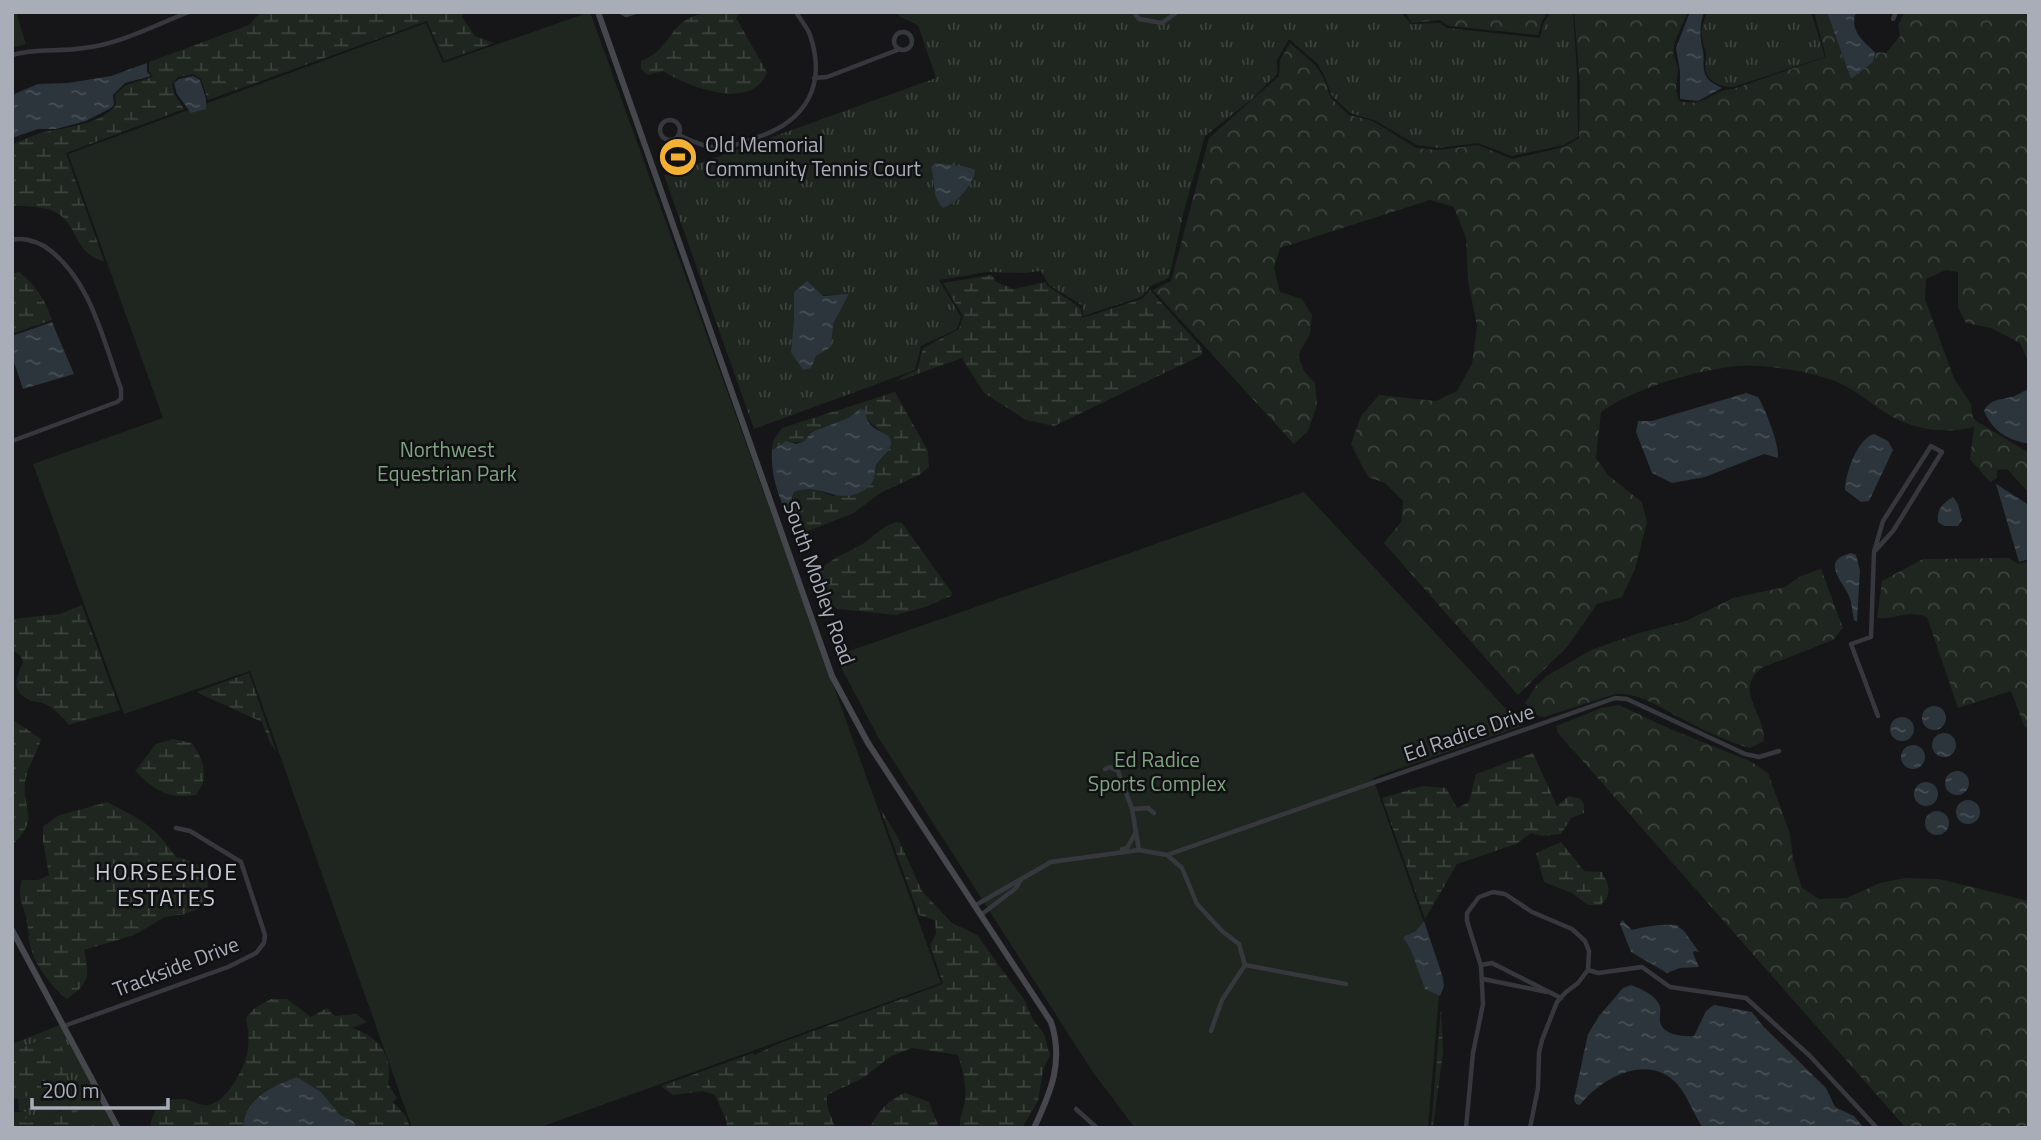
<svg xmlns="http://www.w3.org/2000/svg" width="2041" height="1140" font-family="'Titillium Web',sans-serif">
<defs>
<pattern id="grass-tufts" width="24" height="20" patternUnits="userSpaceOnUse" patternTransform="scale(1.75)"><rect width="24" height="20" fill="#1e261f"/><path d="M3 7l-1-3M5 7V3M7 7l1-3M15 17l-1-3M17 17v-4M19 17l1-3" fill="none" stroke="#3c433d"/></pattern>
<pattern id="forest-crowns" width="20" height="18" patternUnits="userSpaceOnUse" patternTransform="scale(1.75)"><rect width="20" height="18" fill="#1e261f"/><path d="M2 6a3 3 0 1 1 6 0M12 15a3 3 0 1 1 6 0" fill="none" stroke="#3c433d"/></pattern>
<pattern id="wetland-marsh" width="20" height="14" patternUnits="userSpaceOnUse" patternTransform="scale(1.75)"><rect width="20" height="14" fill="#1e261f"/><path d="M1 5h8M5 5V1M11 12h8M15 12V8" fill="none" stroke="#3c433d"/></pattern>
<pattern id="water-ripples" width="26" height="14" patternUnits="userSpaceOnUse" patternTransform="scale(1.75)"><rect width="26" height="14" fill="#2c353c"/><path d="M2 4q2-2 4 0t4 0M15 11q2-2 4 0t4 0" fill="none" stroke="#485056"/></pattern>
</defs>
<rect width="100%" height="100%" fill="#161618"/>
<g fill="url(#grass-tufts)" fill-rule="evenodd">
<path d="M897 12H1401L1411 24 1440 23 1447 28 1540 38 1544 22 1551 12 1573 14 1577 71 1578 137 1564 145 1512 156 1478 143 1439 148 1417 145 1376 121 1350 113 1332 96 1324 75 1317 63 1289 39 1277 60V74L1252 99 1205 136 1184 211 1169 278 1151 286 1141 297 1083 316V306L1049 285 1041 271 1023 273 987 272 939 280 961 317 957 329 921 346 915 370 754 429 664 175H667L936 78 918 25 900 17ZM935 163 950 167H969L959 196 950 206 933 189ZM794 293C813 295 830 295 848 295L833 324 830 346 816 356 791 352 794 320Z"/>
<path d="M1707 12H1811L1825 57 1733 87C1723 87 1709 83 1706 72 1704 65 1708 56 1705 49 1700 34 1701 29 1707 12Z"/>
<polygon points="60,1025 115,1128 84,1128 70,1105 52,1115 46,1122 34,1121 26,1123 24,1111 19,1111 18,1098 49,1091 50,1036 12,1052 12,1044"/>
</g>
<g fill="url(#forest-crowns)">
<polygon points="1405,12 1548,12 1542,21 1538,35 1449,26 1440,20 1412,23"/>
<path d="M1574 12H1688L1675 41 1673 53 1678 68 1676 90 1679 101C1709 108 1709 90 1733 89L1826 57 1814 12H1827L1851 79 1874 59 1875 52 1886 53 1900 36 1898 26 1904 12H2029V363L2020 343 1991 328 1966 323 1958 307V272L1946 270 1926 279 1925 299 1954 378 1971 404 1973 419 2029 453V493L2007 469 1997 470V478L1990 482 1970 459 1974 427C1953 433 1926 431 1906 423 1881 414 1861 392 1837 382 1814 372 1761 363 1737 366 1694 371 1637 387 1601 412L1596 458 1608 475 1642 502 1647 522 1635 569 1622 597 1597 604 1567 647 1518 695 1384 543 1401 522 1403 501 1385 483 1368 477 1351 444 1361 416 1379 395 1436 401 1457 391 1472 364 1477 327 1468 280 1466 238 1454 207 1430 200 1280 248 1274 268 1280 292 1302 299 1312 315 1310 334 1298 355 1304 371 1315 383 1317 405 1308 431 1294 444 1153 290 1171 281 1209 138 1279 76 1280 60 1290 43 1316 66 1323 76 1331 98 1349 115 1373 121 1416 148 1438 150 1478 145 1512 159 1564 147 1579 138 1580 85Z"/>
<path d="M2008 558 2019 564 2029 561V726L2025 728 2011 691 1958 708 1927 617C1905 609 1899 620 1877 618L1882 581 1923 559Z"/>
<path d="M1821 569 1843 628 1833 640 1761 668C1734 691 1765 713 1764 741L1750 748C1728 742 1708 732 1688 722 1666 711 1640 692 1615 694L1544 717 1538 716 1525 703 1536 686 1547 676 1591 650 1639 633 1686 621 1733 598 1785 587 1801 576Z"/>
<polygon points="1619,705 1668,728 1750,761 1768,773 1790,834 1793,859 1802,888 1819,899 1847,898 1880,883 1905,878 1939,879 2029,901 2029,1128 1906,1128 1558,733 1556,726 1602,708"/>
</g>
<g fill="url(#wetland-marsh)">
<path d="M261 12H464L462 17 475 36 494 43 444 61 427 21 208 100 201 79 193 74 178 77 172 84 175 95 184 109 66 153 104 261C75 254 80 231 60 215 49 206 26 206 12 206V144C24 140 37 133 49 131 71 127 102 123 116 105L115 95 126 85 153 77 149 71V62L249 25Z"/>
<path d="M723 12H740L736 18 767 72C752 112 688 87 663 71L647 75 641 69V61C681 45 663 12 723 12Z"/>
<path d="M19 272C36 285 45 300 52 320L12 334V274Z"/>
<polygon points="992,275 996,282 1014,289 1045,282 1048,286 1078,306 1081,309 1082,318 1142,299 1150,290 1202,348 1202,355 1054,426 1026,420 984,393 962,358 898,381 903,376 917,370 923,348 959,329 963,316 943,283"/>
<path d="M895 392 928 451 929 467 919 475 882 492 852 514 802 533C795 525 790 504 794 492 807 486 820 491 833 496L874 479C873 461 889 457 891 444 892 434 872 429 866 416L855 412 848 418 812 432 803 442 782 443 772 450 773 441 782 428Z"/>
<path d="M896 522 902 523 952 593 951 596 925 607 896 615 838 609C825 601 823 588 818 574 828 558 849 553 864 543 875 535 882 527 896 522Z"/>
<path d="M82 605 120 710 69 725C61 716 54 707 42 703 39 702 34 702 31 701 10 691 16 678 23 662L20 655 12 650V619L60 614Z"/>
<polygon points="249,673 276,751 270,743 262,722 196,692"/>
<path d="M12 719 41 739C38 752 29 764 26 777 19 809 43 816 12 845Z"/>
<path d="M173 739 192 743C204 761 210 777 196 795 168 799 155 791 135 771L156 744Z"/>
<polygon points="1533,753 1557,806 1569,796 1581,799 1584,805 1584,813 1571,818 1561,834 1542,836 1531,833 1516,844 1457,864 1425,919 1382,798 1422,786 1446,788 1457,808 1469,802 1476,774"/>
<path d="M107 802C140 819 154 825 176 857 207 862 215 880 202 907L185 914 165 917 134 935 84 950C90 976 90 983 67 999 52 988 34 964 30 945 28 938 29 930 27 923 25 905 16 900 22 880H38L49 875 43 841V827L57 816Z"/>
<path d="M880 808 897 836 922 891 952 923 977 935 1025 1001 1032 1018 1044 1034 1050 1055 1043 1070 1038 1101 1022 1128H960C959 1119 962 1114 964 1106 968 1088 963 1072 958 1055L912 1048 891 1056 863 1078 827 1095V1105L835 1128H726L727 1122 715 1095 703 1091 673 1095 661 1086 753 1053 754 1055 780 1043 943 984 930 945 936 934 935 920 919 915Z"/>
<path d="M1561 842 1584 871 1602 872C1609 886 1613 893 1601 905H1588L1572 893 1544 882 1536 853Z"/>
<path d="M271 999H287L311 1017 327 1008 335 1016 356 1014 367 1022 352 1028C378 1036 394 1056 388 1084L397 1098 393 1102 406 1116 410 1128H357L353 1121 340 1115 321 1092 297 1077C271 1087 244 1097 243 1128H150C152 1110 163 1098 182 1099 191 1099 198 1106 208 1105 225 1103 240 1075 245 1061 250 1047 249 1032 246 1018L255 1008Z"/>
<polygon points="1441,1008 1443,1052 1433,1128 1431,1128"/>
<polygon points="50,1036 62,1048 73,1071 49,1091 12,1100 12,1052"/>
<path d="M905 1093 929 1102 939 1128H870C876 1113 889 1099 905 1093Z"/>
<polygon points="74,1104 84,1128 12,1128 12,1113 24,1111 28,1113 25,1121 26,1123 40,1120 46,1121 52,1115"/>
</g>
<g fill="#1e261f">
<polygon points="12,12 16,12 26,44 12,48"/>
<polygon points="590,12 941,983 538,1128 412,1128 250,671 124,714 33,464 163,418 68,154 426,23 443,63"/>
<polygon points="1304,492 1522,726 1373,778 1441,971 1428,1128 1135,1128 1092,1071 878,737 835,656"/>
</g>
<g fill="url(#water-ripples)">
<path d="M1690 12H1704C1699 26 1700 38 1703 51 1705 61 1701 70 1708 79 1711 83 1717 85 1722 88L1698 101 1680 99V71L1676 48Z"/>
<path d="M1827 12H1856C1849 30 1863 41 1875 52L1873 62 1851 79Z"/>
<polygon points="147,63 147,72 151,76 125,83 113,95 114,105 111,108 86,121 56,129 38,129 12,138 12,95 38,84 68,83 111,76"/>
<polygon points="193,76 200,80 206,99 206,109 191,113 177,94 174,83 179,79"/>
<path d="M935 163C948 166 963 164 975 170 974 183 957 204 943 208 931 195 936 183 931 167Z"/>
<polygon points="807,281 823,296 849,294 833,324 831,347 816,356 811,368 803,370 791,352 794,320 794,292"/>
<polygon points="52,322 74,374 23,389 12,356 12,336"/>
<path d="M2029 389V443H2025C2006 439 1992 430 1984 411 1990 399 2000 400 2011 397 2018 396 2022 391 2029 389Z"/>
<path d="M1746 393 1758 397C1765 408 1780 446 1778 458L1764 454 1705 477 1672 483 1652 473 1636 432 1638 421H1652Z"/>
<path d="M860 409 865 410C866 415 867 422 871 425 876 432 890 432 891 442 892 451 881 457 877 464 873 471 876 479 871 484 844 512 820 480 794 492L792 498 796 526C780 508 770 474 772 450L786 441 796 444 803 442 812 432 848 418Z"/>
<path d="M1874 434 1888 441 1893 450 1869 501 1861 502 1845 490C1845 474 1857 439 1874 434Z"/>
<polygon points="1996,484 2029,505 2029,559 2019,562"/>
<path d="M1953 497 1958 504 1962 520 1958 526H1944L1938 522C1936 510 1943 503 1953 497Z"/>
<path d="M1851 553 1856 555 1860 570 1857 622 1854 620C1852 611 1852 600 1847 592 1838 576 1823 560 1851 553Z"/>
<circle cx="1934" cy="718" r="12"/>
<circle cx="1902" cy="729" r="12"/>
<circle cx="1944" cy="745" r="12"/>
<circle cx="1913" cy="757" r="12"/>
<circle cx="1957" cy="783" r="12"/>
<circle cx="1926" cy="794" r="12"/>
<circle cx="1968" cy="812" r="12"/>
<circle cx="1937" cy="823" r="12"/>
<path d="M1622 920 1632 930C1646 926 1661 924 1676 925L1684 931 1699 952 1694 951 1693 953 1699 967 1680 968 1667 973 1631 952 1620 924Z"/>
<polygon points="1424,921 1443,978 1444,986 1440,996 1425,989 1411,950 1403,937 1416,931"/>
<path d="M1631 985C1641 989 1654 994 1659 1004 1662 1010 1659 1015 1660 1021 1662 1035 1683 1037 1694 1036L1706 1011 1714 1005 1752 1012 1763 1026 1826 1088 1835 1107 1854 1116 1864 1128H1703C1694 1115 1688 1097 1678 1085 1649 1052 1602 1077 1580 1105L1576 1104 1574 1099 1588 1034 1599 1016 1623 988Z"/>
<path d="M297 1077 321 1092 340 1115 353 1121 357 1128H243C244 1098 271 1087 297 1077Z"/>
</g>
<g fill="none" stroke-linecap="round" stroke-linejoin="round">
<g stroke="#37383d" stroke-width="4.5">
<polyline points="621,12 626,15 635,12"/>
<polyline points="1134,12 1139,19 1162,23 1177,12"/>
<polyline points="1893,19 1896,12"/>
<circle cx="903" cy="41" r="9"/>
<path d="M12 55C35 48 60 52 84 48 120 44 155 25 189 12"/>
<polyline points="814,78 827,77 900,49"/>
<circle cx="670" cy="130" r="10"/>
<path d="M681 136C716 153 723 150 758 137 806 121 827 85 810 35 807 27 800 19 796 12"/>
<path d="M12 240C22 237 35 241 44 246 90 276 103 340 121 389V399L117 402 12 441"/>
<polyline points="1874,552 1883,521 1931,446 1942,452 1893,531 1874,552 1871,637 1851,644 1878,716"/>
<polyline points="1105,769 1110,767 1118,771 1132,809 1139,850"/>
<polyline points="1132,809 1148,808 1154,813"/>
<polyline points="1122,849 1127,848 1136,832"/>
<polyline points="1167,855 1615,698 1627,699 1745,754 1759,757 1779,751"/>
<polyline points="976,905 1051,862 1139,850 1167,855 1182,868 1197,904 1222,931 1239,944 1245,965 1222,1000 1211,1031"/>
<polyline points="982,914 1016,888 1020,881"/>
<polyline points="1245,965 1346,984"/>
<polyline points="1481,965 1492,963 1561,998"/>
<polyline points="1588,970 1598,973 1642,967 1670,987 1746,998 1810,1056 1877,1128"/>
<polyline points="1483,979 1547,992"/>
<polyline points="64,1026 228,967 256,953 264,943 265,935 241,862 190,831 176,828"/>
<polyline points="1076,1109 1097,1128"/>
<polyline points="1466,1128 1473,1053 1483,1004 1481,966 1467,921 1467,913 1479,897 1493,892 1505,894 1532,912 1572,929 1585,941 1589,951 1588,970 1578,983 1566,992 1557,1002 1542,1040 1539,1053 1538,1088 1530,1128"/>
</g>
<g stroke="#45474d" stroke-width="6">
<path d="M598 12 832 676 868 743 1051 1022C1064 1061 1051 1092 1034 1128"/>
<polyline points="12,930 118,1128"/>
</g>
</g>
<defs>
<g id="stadium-disc" transform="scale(2.0125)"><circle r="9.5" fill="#f2b134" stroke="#111113"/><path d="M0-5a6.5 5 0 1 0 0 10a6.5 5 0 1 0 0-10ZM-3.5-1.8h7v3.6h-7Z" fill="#111"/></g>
</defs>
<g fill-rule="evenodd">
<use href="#stadium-disc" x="678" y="157"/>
</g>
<g text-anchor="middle" stroke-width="5" stroke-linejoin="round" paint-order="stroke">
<g font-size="21" fill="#a8adb8" stroke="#111113" text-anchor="start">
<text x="705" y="152">Old Memorial<tspan x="705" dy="24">Community Tennis Court</tspan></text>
</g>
<g font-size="21" fill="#7fa381" stroke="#111113">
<text x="447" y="457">Northwest<tspan x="447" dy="24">Equestrian Park</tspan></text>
<text x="1157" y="767">Ed Radice<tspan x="1157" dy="24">Sports Complex</tspan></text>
</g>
<g font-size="21" fill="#a8adb8" stroke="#111113">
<text transform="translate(819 583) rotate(70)" y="7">South Mobley Road</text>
<text transform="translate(1469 733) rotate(-19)" y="7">Ed Radice Drive</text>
<text transform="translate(176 967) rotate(-21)" y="7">Trackside Drive</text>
</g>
<g font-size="23" letter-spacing="2" fill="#c9ccd4" stroke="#111113">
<text x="167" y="880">HORSESHOE<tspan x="167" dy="26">ESTATES</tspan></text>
</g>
</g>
<rect width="2041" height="1140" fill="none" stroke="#a8adb8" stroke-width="28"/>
<path d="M32 1098v10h136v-10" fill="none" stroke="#a8adb8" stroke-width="3.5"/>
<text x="42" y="1098" font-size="21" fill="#a8adb8" stroke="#111113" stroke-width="5" paint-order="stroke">200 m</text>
</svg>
